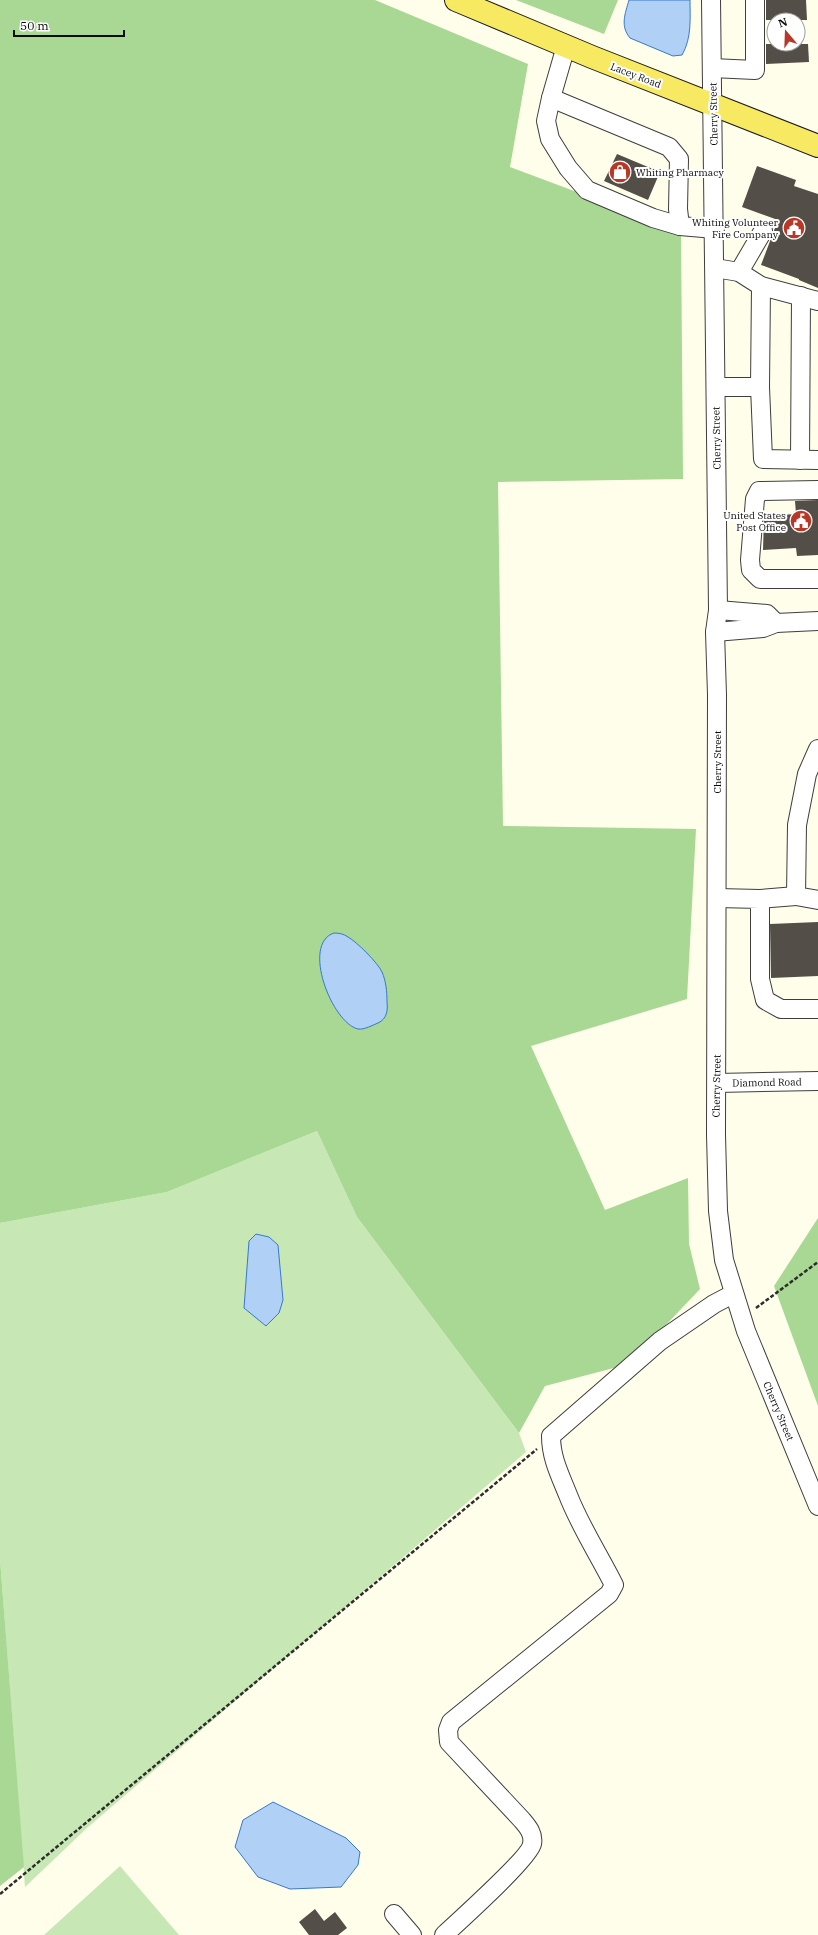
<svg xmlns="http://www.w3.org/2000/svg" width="818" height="1935" font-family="'IBM Plex Serif',serif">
<rect width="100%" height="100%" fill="#fffeea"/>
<g fill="#c7e8b5">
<polygon points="317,1131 357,1217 519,1433 526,1452 88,1827 25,1887 0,1559 0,1223 167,1192"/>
<polygon points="120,1866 179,1935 44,1935"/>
</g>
<g fill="#a8d894">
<polygon points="0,0 375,0 528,64 510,167 681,231 683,479 498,482 503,826 696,829 687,999 531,1046 605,1210 688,1178 689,1244 700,1289 629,1364 545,1386 519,1433 357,1217 317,1131 167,1192 0,1223"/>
<polygon points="516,0 618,0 604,34"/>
<polygon points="818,1218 818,1406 774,1286"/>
<polygon points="0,1559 24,1867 0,1886"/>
</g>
<g fill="#b0d0f5" stroke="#3879cb">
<path d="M629 0H690C690 18 692 38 682 55L673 56 630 38C620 26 625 14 629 0Z"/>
<path d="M334 933C339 933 344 934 348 937 357 942 378 963 382 972 386 981 387 992 387 1002 388 1010 387 1019 378 1023 373 1025 364 1030 358 1029 332 1023 301 944 334 933Z"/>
<polygon points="256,1234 269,1237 278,1245 283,1300 279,1313 266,1326 244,1308 249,1241"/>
<polygon points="273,1802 346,1838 360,1852 358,1865 341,1887 290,1889 258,1877 235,1847 243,1820"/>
</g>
<g fill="#544e48">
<polygon points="766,0 806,0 807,20 766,20"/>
<polygon points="766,44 808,44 809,62 766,64"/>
<polygon points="617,154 660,172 648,200 604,181"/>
<polygon points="757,166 796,180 794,186 818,194 818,288 799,280 799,279 761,265 778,220 742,207"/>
<polygon points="818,500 818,555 797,556 796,548 763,550 764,516 796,514 795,501"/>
<polygon points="818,922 818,976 771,978 770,924"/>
<polygon points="315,1909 324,1921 335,1912 347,1928 338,1935 309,1935 299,1922"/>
</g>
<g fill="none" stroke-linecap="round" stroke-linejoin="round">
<g stroke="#3e3e3e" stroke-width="20">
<g id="minor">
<polyline points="711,0 718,610 715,632 717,695 716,1135 718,1211 724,1260 746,1331 818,1506"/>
<polyline points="566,46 551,98 669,147 679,159 678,209 680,226"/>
<polyline points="712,68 755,70 755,0"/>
<polyline points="551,98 546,121 550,139 568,168 587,190 653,218 680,226 715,229"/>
<polyline points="715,268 739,272 761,286 818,301"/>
<polyline points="739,272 763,231"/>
<polyline points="761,286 760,387 763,459 818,460"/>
<polyline points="716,387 760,387"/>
<polyline points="800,460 801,296"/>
<polyline points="818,490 759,491 755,499 750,560 751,570 760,579 818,579"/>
<polyline points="776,623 818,621"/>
<polyline points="715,632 763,628 776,623 767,614 718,610"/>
<polyline points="818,749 807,774 797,825 796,896 818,900"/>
<polyline points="717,898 760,899 760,979 765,1000 781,1009 818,1009"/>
<polyline points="760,899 796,896"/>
<polyline points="717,1083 818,1081"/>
<polyline points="394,1914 412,1935"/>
<path d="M444 1935C458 1922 530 1857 532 1844 534 1834 528 1827 522 1820L449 1742 448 1730 451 1722 609 1594 614 1585C599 1555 580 1526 568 1495 560 1475 551 1458 551 1436L660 1341 714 1304 733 1294"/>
</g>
</g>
<g stroke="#1c1c1c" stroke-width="24">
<polyline id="major" points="456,0 592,57 818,146"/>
</g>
<g stroke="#2d2d2d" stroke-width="2.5" stroke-dasharray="4 2" stroke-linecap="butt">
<polyline points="756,1308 818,1262"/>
<polyline points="0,1894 537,1449"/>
</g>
<use href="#minor" stroke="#fff" stroke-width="18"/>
<use href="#major" stroke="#f7ea62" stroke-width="22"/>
</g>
<defs>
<g id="shop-disc" transform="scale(1.15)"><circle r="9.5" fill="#b93726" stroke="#fff"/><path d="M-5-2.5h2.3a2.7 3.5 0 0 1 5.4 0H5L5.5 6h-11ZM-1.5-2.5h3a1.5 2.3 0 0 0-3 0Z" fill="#fff"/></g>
<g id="civic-disc" transform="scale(1.15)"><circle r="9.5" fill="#b93726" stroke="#fff"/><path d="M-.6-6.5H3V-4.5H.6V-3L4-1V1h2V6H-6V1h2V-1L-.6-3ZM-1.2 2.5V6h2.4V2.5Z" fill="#fff"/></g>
</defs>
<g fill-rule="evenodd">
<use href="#shop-disc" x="620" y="172"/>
<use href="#civic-disc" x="794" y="228"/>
<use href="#civic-disc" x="801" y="521"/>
</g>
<g text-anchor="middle" stroke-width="4" stroke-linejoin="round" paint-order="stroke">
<g font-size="10" fill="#0b0b0b" stroke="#fff">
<text transform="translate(636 75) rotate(21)" y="4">Lacey Road</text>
<text transform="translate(713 114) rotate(-91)" y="4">Cherry Street</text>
<text transform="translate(716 438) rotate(-91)" y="4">Cherry Street</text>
<text transform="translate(717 762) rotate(-90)" y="4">Cherry Street</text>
<text transform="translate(767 1082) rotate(-1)" y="4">Diamond Road</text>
<text transform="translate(716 1086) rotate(-89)" y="4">Cherry Street</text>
<text transform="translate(779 1411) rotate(67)" y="4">Cherry Street</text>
</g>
<g font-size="10" fill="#0b0b0b" stroke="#fff" text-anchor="end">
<text x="636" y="176" text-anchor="start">Whiting Pharmacy</text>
<text x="778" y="226">Whiting Volunteer<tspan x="778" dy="12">Fire Company</tspan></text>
<text x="786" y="519">United States<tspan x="786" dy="12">Post Office</tspan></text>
</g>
</g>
<g transform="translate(786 32) rotate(341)"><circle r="19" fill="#ffffff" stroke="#9d9d9d"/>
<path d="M0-3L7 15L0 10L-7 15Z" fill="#b93726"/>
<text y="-6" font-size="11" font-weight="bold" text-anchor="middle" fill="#0b0b0b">N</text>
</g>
<path d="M14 30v6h110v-6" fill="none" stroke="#0b0b0b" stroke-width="2"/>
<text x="20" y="30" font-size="12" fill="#0b0b0b" stroke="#ffffff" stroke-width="3" paint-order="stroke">50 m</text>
</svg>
